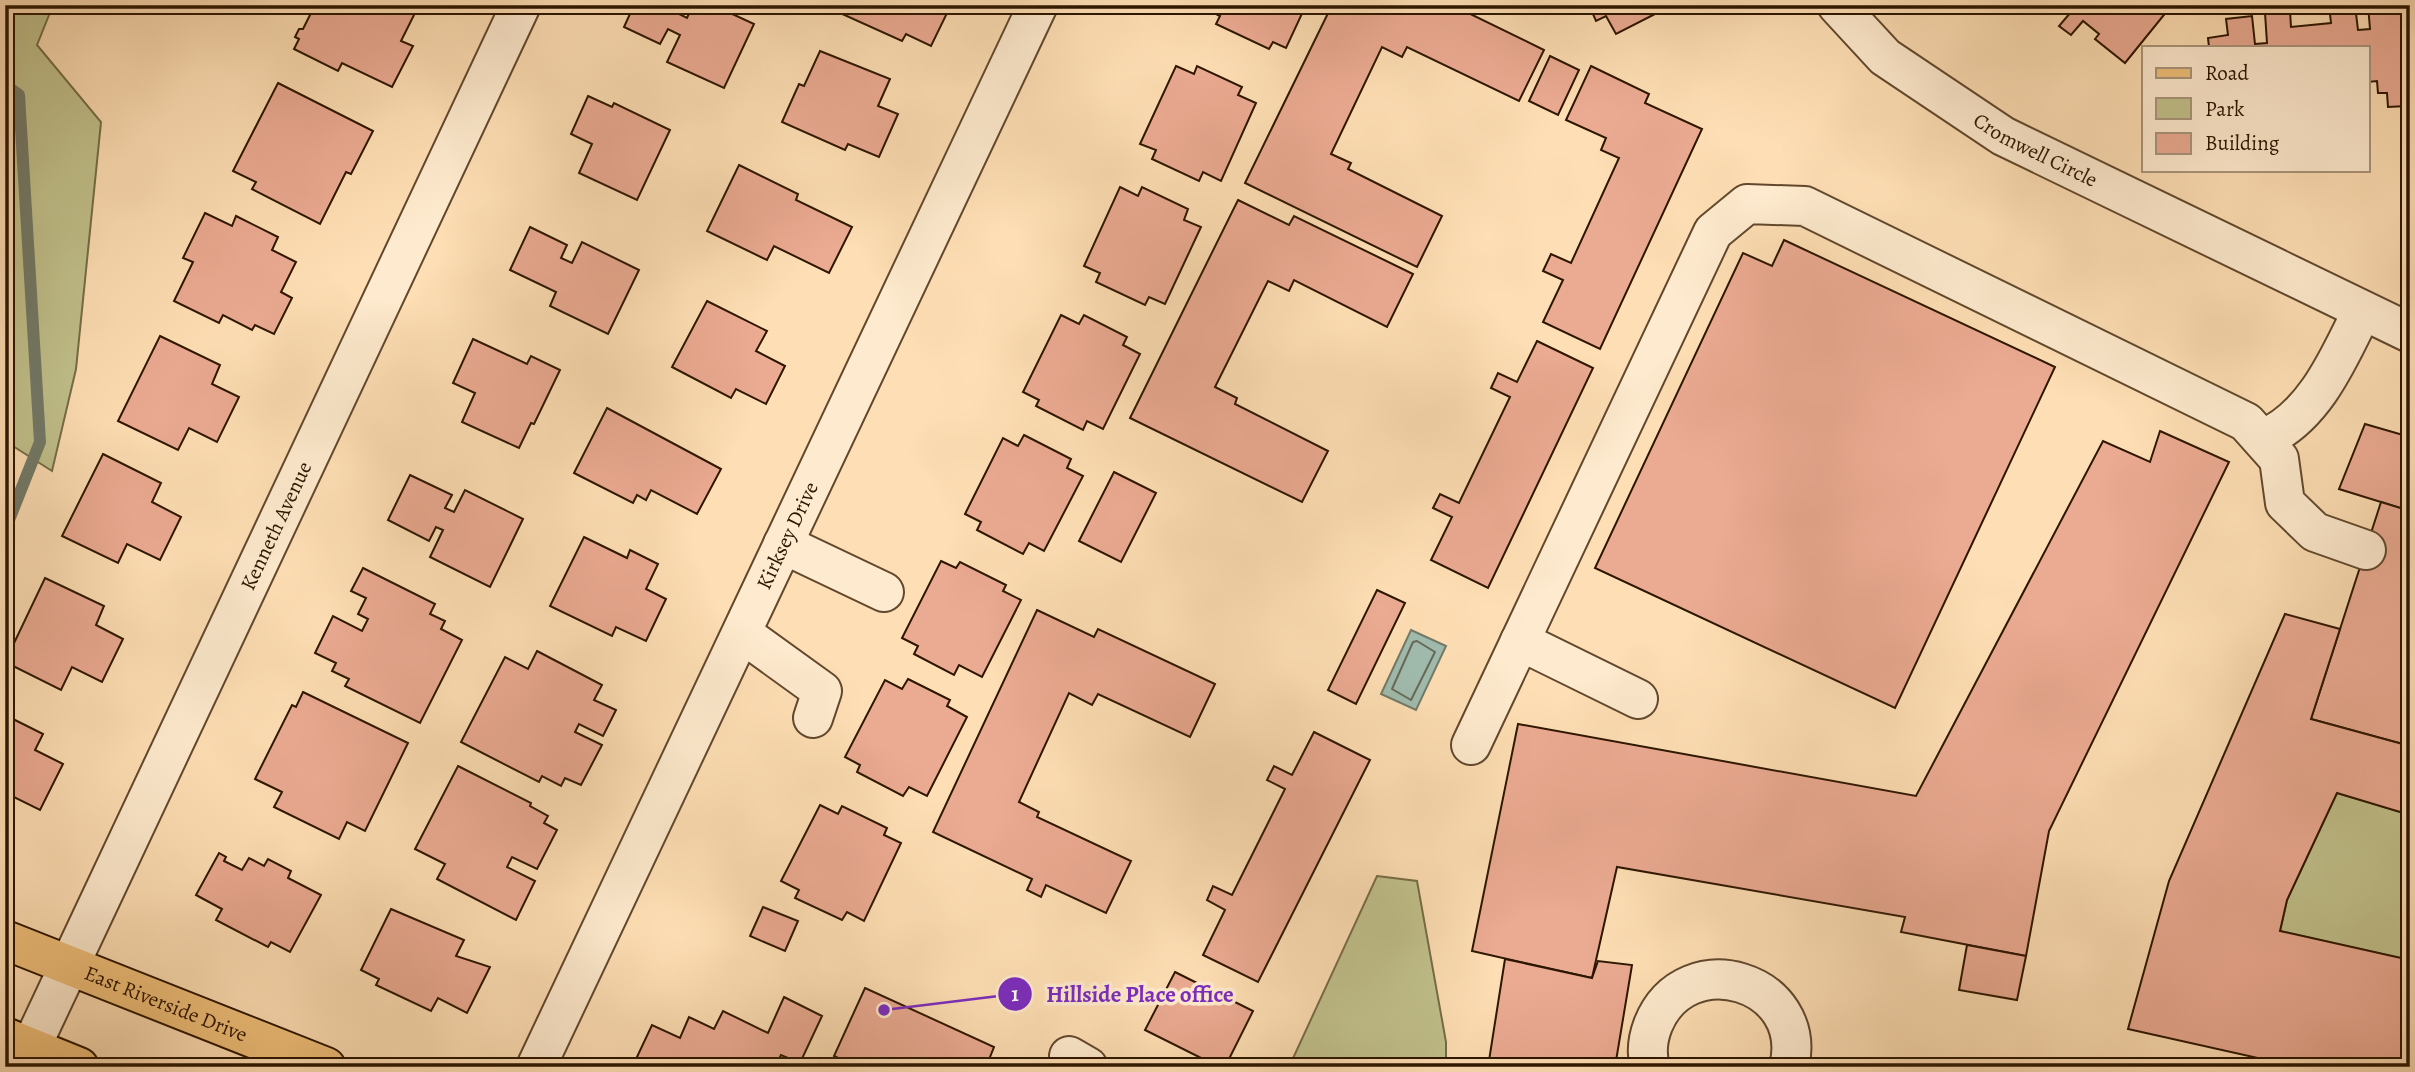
<svg xmlns="http://www.w3.org/2000/svg" width="2415" height="1072" font-family="Alegreya,serif">
<rect width="100%" height="100%" fill="#fedeb4"/>
<filter id="stains"><feTurbulence type="fractalNoise" baseFrequency=".00286" numOctaves="4"/><feColorMatrix values="0 0 0 0 .2 0 0 0 0 .09 0 0 0 0 .02 0 0 0 .5 -.17"/></filter>
<radialGradient id="worn" r=".72"><stop offset=".6" stop-color="#630" stop-opacity="0"/><stop offset="1" stop-color="#630" stop-opacity=".3"/></radialGradient>
<g fill="#c1c18c" stroke="#776c46" stroke-width="2">
<polygon points="5,5 53,5 37,45 101,122 76,369 52,471 5,441"/>
<polygon points="2337,793 2410,815 2410,960 2280,931 2287,900"/>
<polygon points="1377,876 1417,881 1446,1042 1446,1067 1289,1067"/>
</g>
<polygon fill="#a0bcaf" stroke="#727a69" stroke-width="2" points="1411,630 1446,646 1416,710 1381,694"/>
<g fill="none" stroke-linecap="round" stroke-linejoin="round">
<polygon stroke="#666958" stroke-width="2" points="1417,641 1435,652 1411,700 1392,689 1413,642"/>
<polyline stroke="#727a69" stroke-width="12" points="5,85 19,95 40,442 5,530"/>
</g>
<g fill="#ebaa92" stroke="#2d1600" stroke-width="2">
<polygon points="306,5 418,7 401,41 413,46 392,87 342,63 338,71 294,49 299,39 295,37 299,29 303,29 313,9"/>
<polygon points="634,5 680,5 677,13 687,18 693,5 713,5 754,24 724,88 667,62 680,35 668,29 660,44 624,27"/>
<polygon points="844,5 946,5 950,7 931,46 906,34 902,41 840,13"/>
<polygon points="1208,5 1306,5 1286,48 1273,42 1269,49 1216,24 1220,16 1206,9"/>
<polygon points="1332,5 1452,5 1544,50 1519,101 1407,47 1402,57 1382,47 1331,154 1351,163 1348,169 1442,216 1417,267 1245,183"/>
<polygon points="1589,5 1656,5 1659,12 1616,34 1606,16 1596,21"/>
<polygon points="2063,5 2172,5 2125,63 2095,39 2099,34 2083,21 2071,35 2059,26 2071,12"/>
<polygon points="2329,5 2355,5 2358,30 2370,29 2368,5 2394,5 2395,13 2410,12 2410,88 2404,88 2406,106 2388,107 2387,93 2378,93 2377,81 2368,82 2368,47 2209,47 2208,38 2228,35 2226,19 2252,16 2255,44 2267,43 2265,13 2290,11 2291,27 2331,23"/>
<polygon points="820,51 890,79 878,106 898,114 879,157 848,144 845,150 782,122 799,84 804,86"/>
<polygon points="1550,56 1579,70 1558,115 1529,101"/>
<polygon points="1176,66 1194,74 1197,66 1242,87 1238,95 1256,103 1221,181 1203,172 1199,181 1152,159 1156,150 1140,144"/>
<polygon points="1591,66 1649,94 1645,103 1702,129 1600,349 1543,322 1563,280 1543,271 1551,254 1571,263 1619,158 1601,150 1606,138 1566,120"/>
<polygon points="278,83 373,131 351,174 346,172 320,224 252,189 256,182 233,171"/>
<polygon points="588,96 612,107 614,103 670,130 637,200 579,173 592,144 571,134"/>
<polygon points="739,165 798,194 796,200 852,227 829,273 774,246 767,260 707,231"/>
<polygon points="1120,187 1138,196 1142,187 1188,209 1184,220 1201,227 1165,304 1149,297 1145,305 1096,282 1100,273 1084,266"/>
<polygon points="1238,200 1289,225 1294,216 1413,274 1387,327 1294,280 1289,291 1268,281 1215,387 1237,398 1235,404 1328,451 1302,502 1130,418"/>
<polygon points="205,213 232,226 236,216 278,237 272,250 296,262 281,292 292,298 274,334 255,325 252,330 223,315 219,323 174,301 193,262 183,258"/>
<polygon points="530,227 567,245 561,258 572,263 582,242 639,270 608,334 550,306 556,292 510,270"/>
<polygon points="1784,240 2055,367 1895,708 1595,568 1743,253 1772,266"/>
<polygon points="707,301 767,331 756,351 785,366 766,404 736,389 731,398 672,367"/>
<polygon points="1061,315 1079,324 1084,315 1127,337 1123,345 1140,354 1103,429 1087,421 1083,430 1036,406 1039,400 1023,392"/>
<polygon points="160,336 220,365 212,384 239,397 217,442 189,428 178,450 118,421"/>
<polygon points="473,339 527,364 531,356 560,370 534,424 531,423 519,448 462,422 475,393 453,383"/>
<polygon points="1537,341 1593,368 1488,588 1431,560 1452,517 1433,508 1440,494 1459,503 1510,397 1491,388 1498,373 1517,382"/>
<polygon points="607,408 721,469 697,514 651,490 646,500 637,495 633,503 574,473"/>
<polygon points="2365,424 2410,437 2410,511 2339,489"/>
<polygon points="2160,431 2229,462 2049,831 2026,956 1901,932 1905,917 1617,867 1592,978 1472,951 1518,724 1916,796 2103,441 2150,462"/>
<polygon points="1024,435 1071,459 1067,468 1083,476 1044,551 1029,543 1023,554 977,530 981,522 965,514 1003,438 1018,446"/>
<polygon points="103,454 161,483 152,502 181,517 160,560 127,544 118,563 62,536"/>
<polygon points="1114,472 1156,493 1121,562 1079,541"/>
<polygon points="410,475 452,495 445,508 454,512 465,490 523,519 490,587 430,557 443,530 436,527 429,541 388,520"/>
<polygon points="2381,502 2410,511 2410,746 2311,719"/>
<polygon points="584,537 627,558 630,550 658,564 646,589 666,599 646,641 616,627 612,636 550,606"/>
<polygon points="941,561 956,568 960,562 1006,585 1003,591 1021,600 982,677 959,665 954,675 914,654 918,646 902,638"/>
<polygon points="363,568 435,604 430,614 445,621 441,629 462,640 420,723 345,686 349,679 332,671 336,663 315,653 333,616 362,631 368,619 358,614 366,598 351,591"/>
<polygon points="45,578 104,606 96,625 123,639 102,682 72,667 61,690 5,662"/>
<polygon points="1377,590 1405,603 1356,704 1328,690"/>
<polygon points="1037,610 1094,637 1098,629 1215,684 1190,737 1098,694 1092,705 1069,693 1019,802 1039,812 1037,817 1131,861 1106,913 1046,885 1041,897 1027,890 1032,879 933,832"/>
<polygon points="2285,614 2340,629 2311,719 2410,746 2410,815 2337,793 2287,900 2280,931 2410,960 2410,1067 2298,1067 2128,1029 2169,881"/>
<polygon points="537,651 602,685 594,700 616,710 603,736 579,724 575,732 602,745 581,785 565,778 561,786 542,776 539,782 461,742 505,657 528,669"/>
<polygon points="908,679 950,700 947,706 967,717 927,796 909,787 903,796 857,772 860,765 845,757 885,680 902,689"/>
<polygon points="303,692 408,743 365,831 347,822 339,839 274,807 282,792 255,779 292,705 296,707"/>
<polygon points="5,715 43,734 35,750 63,764 40,810 12,796 5,810"/>
<polygon points="1314,732 1370,760 1258,982 1203,955 1225,910 1207,900 1213,886 1232,895 1285,789 1267,780 1274,766 1292,775"/>
<polygon points="458,766 531,803 530,806 548,816 544,823 557,830 537,869 512,857 507,867 535,881 516,920 437,879 445,864 415,849"/>
<polygon points="820,805 838,814 842,806 887,828 884,835 901,843 864,921 847,912 842,920 795,898 799,890 781,881"/>
<polygon points="219,853 226,857 224,861 242,870 249,858 264,866 268,859 291,871 288,878 321,895 290,952 271,942 268,947 216,920 222,909 196,895"/>
<polygon points="763,907 798,921 785,951 750,936"/>
<polygon points="391,909 464,940 456,956 490,967 467,1013 438,998 431,1011 376,985 379,979 361,970"/>
<polygon points="1967,945 2026,956 2017,1000 1959,990"/>
<polygon points="1505,959 1592,978 1598,961 1632,965 1615,1067 1488,1067"/>
<polygon points="1175,972 1253,1011 1225,1067 1219,1067 1145,1030"/>
<polygon points="865,988 994,1047 986,1067 857,1067 834,1056"/>
<polygon points="784,997 822,1016 800,1063 781,1055 775,1067 653,1067 636,1059 652,1025 680,1038 689,1017 714,1029 723,1011 768,1033"/>
<polygon points="1838,1061 1868,1067 1837,1067"/>
</g>
<g fill="none" stroke-linecap="round" stroke-linejoin="round">
<g stroke="#61482d" stroke-width="42">
<g id="minor">
<path id="s1" d="M1837 5 1885 57 2003 136 2410 333"/>
<path d="M2263 439C2314 418 2339 358 2362 311"/>
<polyline points="783,544 884,592"/>
<polyline points="743,634 822,691 813,718"/>
<polyline points="1520,641 1638,699"/>
<polyline points="1471,745 1713,232 1747,204 1805,206 2246,422 2279,459 2285,503 2315,532 2366,550"/>
<path id="s2" d="M31 1047 521 5"/>
<polyline points="1069,1056 1088,1067"/>
<path id="s3" d="M536 1067 1038 5"/>
<path d="M1650 1067C1646 1053 1648 1038 1653 1025 1686 943 1810 981 1789 1067"/>
</g>
</g>
<g stroke="#2d1600" stroke-width="42">
<g id="major">
<path id="s4" d="M5 940 326 1067"/>
<polyline points="5,1037 79,1067"/>
</g>
</g>
<use href="#minor" stroke="#feeace" stroke-width="38"/>
<use href="#major" stroke="#efbf7a" stroke-width="38"/>
</g>
<g text-anchor="middle" stroke-width="7" stroke-linejoin="round" paint-order="stroke">
<g font-size="21" fill="#2d1600" stroke="#feeace">
<text dy="7" stroke="none"><textPath href="#s1" startOffset="248">Cromwell Circle</textPath></text>
<text dy="7" stroke="none"><textPath href="#s2" startOffset="576">Kenneth Avenue</textPath></text>
<text dy="7" stroke="none"><textPath href="#s3" startOffset="588">Kirksey Drive</textPath></text>
<text dy="7" stroke="none"><textPath href="#s4" startOffset="173">East Riverside Drive</textPath></text>
</g>
</g>
<path fill="none" stroke="#7b2cbf" stroke-width="2.5" d="M884 1010L1015 994"/>
<g fill="#7b2cbf" stroke="#feeace" stroke-width="2.5">
<circle cx="884" cy="1010" r="7"/>
<circle cx="1015" cy="994" r="18"/>
</g>
<g font-size="21" text-anchor="middle" font-weight="bold" fill="#fff">
<text x="1015" y="1001">1</text>
</g>
<g font-size="23" text-anchor="middle" font-weight="bold" fill="#7b2cbf" stroke="#feeace" stroke-width="7" stroke-linejoin="round" paint-order="stroke">
<text x="1140" y="1002">Hillside Place office</text>
</g>
<rect width="2415" height="1072" fill="none" stroke="#fedeb4" stroke-width="28"/>
<rect x="7" y="7" width="2401" height="1058" fill="none" stroke="#2d1600" stroke-width="3.5"/>
<rect x="14" y="14" width="2387" height="1044" fill="none" stroke="#2d1600" stroke-width="2"/>
<rect x="2142" y="46" width="228" height="126" fill="#feeace" stroke="#aa957c" stroke-width="2"/>
<rect x="2156" y="68" width="35" height="10" fill="#efbf7a" stroke="#aa957c" stroke-width="2"/>
<text x="2205" y="80" font-size="21" fill="#2d1600">Road</text>
<rect x="2156" y="98" width="35" height="21" fill="#c1c18c" stroke="#aa957c" stroke-width="2"/>
<text x="2205" y="116" font-size="21" fill="#2d1600">Park</text>
<rect x="2156" y="133" width="35" height="21" fill="#ebaa92" stroke="#aa957c" stroke-width="2"/>
<text x="2205" y="150" font-size="21" fill="#2d1600">Building</text>
<rect width="100%" height="100%" filter="url(#stains)"/>
<rect width="100%" height="100%" fill="url(#worn)"/>
</svg>
